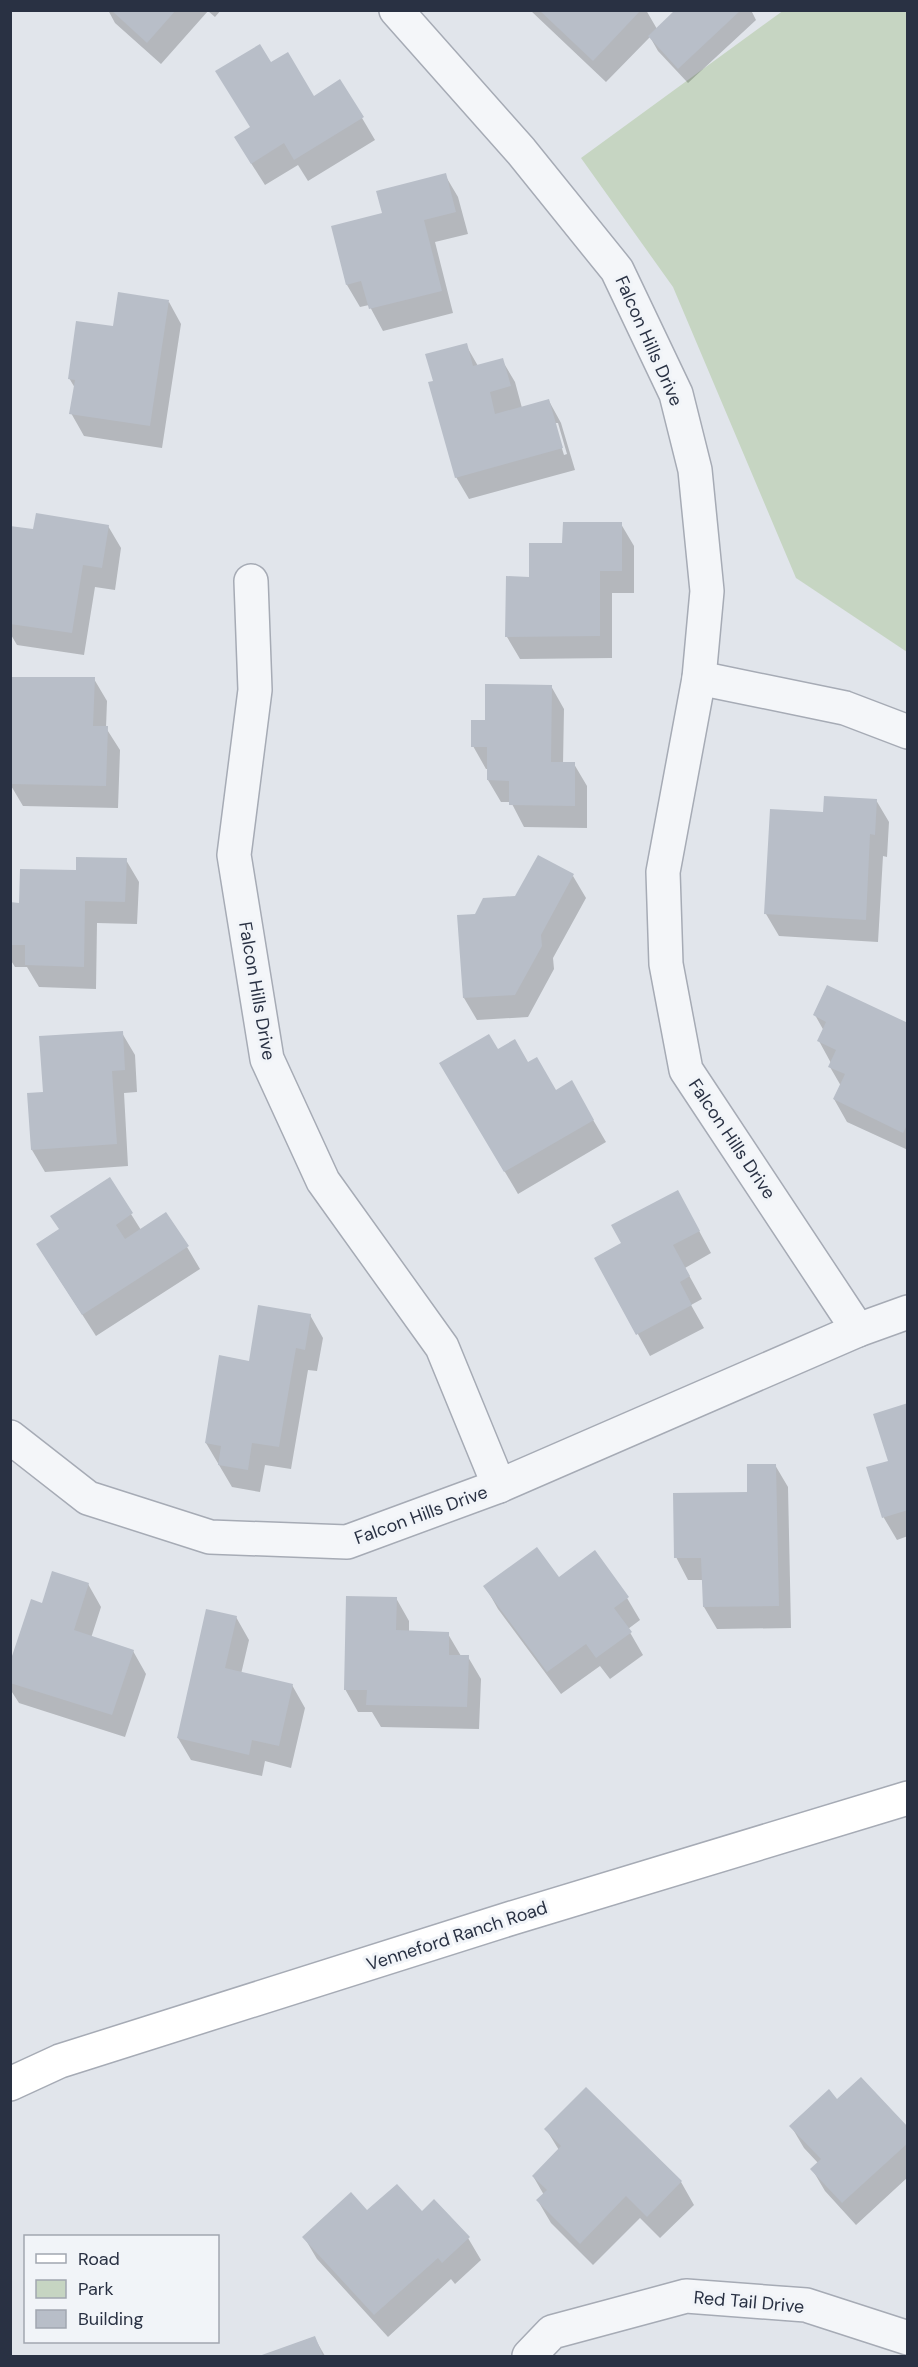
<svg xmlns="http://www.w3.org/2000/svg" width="918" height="2367" font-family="'DM Sans',sans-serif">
<rect width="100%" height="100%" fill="#e1e5eb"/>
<polygon fill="#c6d5c2" points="784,10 907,11 907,652 796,578 673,287 581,158"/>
<g fill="#0003" fill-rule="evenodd">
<polygon points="108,10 221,10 215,17 208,11 161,64 115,23"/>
<polygon points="530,10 646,10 657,29 677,10 751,10 756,20 688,83 658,51 650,37 606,82"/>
<polygon points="314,98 362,118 375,140 308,181 298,165 265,185 249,160 251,128"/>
<polygon points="445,175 458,197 468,234 435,242 453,313 383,331 369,305 360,307 347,285 333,227 384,214"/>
<polygon points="169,302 181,324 162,448 84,436 71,413 75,388 69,378 114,328"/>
<path d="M466 345 478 366 502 360 515 382 522 408 549 401 561 423 575 470 469 499 456 477 435 382ZM554 423H558L567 454 564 455Z"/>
<polygon points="621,524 634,546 634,593 612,593 612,658 520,659 507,637 530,578 564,545"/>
<polygon points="108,526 121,548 115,590 95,587 84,655 17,645 10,633 10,527 34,531"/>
<polygon points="94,679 107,701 106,728 120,750 118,808 23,806 10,784 10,757"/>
<polygon points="551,686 564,709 563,764 574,764 587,786 587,828 524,827 511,802 501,802 488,780 488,769 486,769 473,746 486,721"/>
<polygon points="876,800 889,822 887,857 883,856 878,942 779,936 766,914 824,814"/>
<polygon points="126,860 139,882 137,924 97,923 96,989 39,987 27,967 15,967 10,959 10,904 20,904 77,872"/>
<polygon points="573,876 586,898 553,958 554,969 528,1017 477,1020 464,998 475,916"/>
<polygon points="815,1015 907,1024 908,1023 908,1150 847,1122 834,1099 841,1086 830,1067 831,1063 819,1041 824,1031"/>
<polygon points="122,1033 135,1055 137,1092 124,1093 128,1166 45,1172 32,1150 44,1093"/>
<polygon points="497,1051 528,1064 555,1092 571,1082 606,1142 518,1194 441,1064"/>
<polygon points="109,1179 141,1230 187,1247 200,1269 96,1336 51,1266 60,1230"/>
<polygon points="690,1214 711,1253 685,1268 702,1299 691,1305 704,1328 650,1356 596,1258"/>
<polygon points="310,1315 323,1338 317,1371 308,1370 291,1469 265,1465 260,1492 232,1487 206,1443 250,1362"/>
<polygon points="908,1405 908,1536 897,1540 884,1518 868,1468 890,1462"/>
<polygon points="775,1465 788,1487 791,1628 717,1629 704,1607 703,1580 688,1580 676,1557 749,1493"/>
<polygon points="559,1579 627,1598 640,1620 628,1629 643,1655 610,1679 600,1666 561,1694 498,1609 485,1586"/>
<polygon points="88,1584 101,1607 91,1638 133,1651 146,1674 125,1737 19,1703 10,1689 10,1667"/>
<polygon points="396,1598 409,1621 409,1632 448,1634 461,1656 468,1657 481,1679 479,1729 381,1727 372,1712 358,1712 345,1689"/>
<polygon points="236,1617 249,1640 241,1674 292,1685 305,1708 291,1768 265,1761 262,1776 191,1760 178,1738"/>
<polygon points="586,2089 681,2182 694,2205 660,2238 640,2218 593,2265 551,2223 538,2201 544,2195 533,2176 559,2150 546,2129"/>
<polygon points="837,2101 908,2129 908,2177 856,2225 825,2191 812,2169 818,2163 804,2148 791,2126"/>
<polygon points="367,2212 421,2213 468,2238 481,2260 455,2284 451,2279 388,2337 317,2259 304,2237"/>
<polygon points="314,2337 325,2356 262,2356"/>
</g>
<g fill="#b8bec8">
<polygon points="111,10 176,10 147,43"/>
<polygon points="539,10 641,10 593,61"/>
<polygon points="675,10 741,10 678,69 648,36"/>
<polygon points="260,44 271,62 288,52 314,96 340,79 364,117 294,160 284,143 251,164 234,137 250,127 215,71"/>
<polygon points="446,173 456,212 424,220 442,291 369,309 361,281 346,285 331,226 382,213 376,191"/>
<polygon points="118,292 169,300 150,426 69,414 75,380 68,379 76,321 113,326"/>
<polygon points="467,343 473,366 503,358 511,386 490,392 495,414 549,399 563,448 455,478 428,382 433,381 425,354"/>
<polygon points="36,513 109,525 102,568 83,565 72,633 10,624 10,526 33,529"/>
<polygon points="563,522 622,522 622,571 600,571 600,636 505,637 506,576 529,577 529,543 562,543"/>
<polygon points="10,677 95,677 93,726 108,726 106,786 10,784"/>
<polygon points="485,684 552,685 551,762 575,762 575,806 509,805 509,781 487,780 487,747 471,747 471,720 485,720"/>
<polygon points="824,796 877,799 875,835 870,834 866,920 764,914 770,809 823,812"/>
<polygon points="538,855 574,874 541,935 542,946 515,995 463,998 457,915 475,914 483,898 515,896"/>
<polygon points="76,857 127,858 125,902 85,901 84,967 25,965 25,945 10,945 10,902 19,903 20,869 76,870"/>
<polygon points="827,985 908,1023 908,1123 903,1133 833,1099 845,1074 828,1067 836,1050 817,1041 826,1022 813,1015"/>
<polygon points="123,1031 125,1070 112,1071 117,1144 31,1150 27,1093 43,1092 39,1036"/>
<polygon points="489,1034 498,1049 515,1039 528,1062 537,1057 556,1090 572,1080 594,1120 504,1172 439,1063"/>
<polygon points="110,1177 133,1213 116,1225 125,1239 166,1212 189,1246 82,1315 36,1244 59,1229 50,1216"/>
<polygon points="678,1190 700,1231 673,1245 690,1276 680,1282 692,1305 636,1335 594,1258 621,1243 611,1225"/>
<polygon points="258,1305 311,1314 305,1350 296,1348 279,1447 252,1443 248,1470 218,1465 221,1446 205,1443 219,1355 249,1361"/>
<polygon points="908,1403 908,1510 882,1518 866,1467 888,1461 873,1414"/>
<polygon points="747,1464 776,1464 779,1606 703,1607 701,1558 674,1558 673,1493 747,1492"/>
<polygon points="537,1547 559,1577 595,1550 629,1597 614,1608 632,1632 596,1658 586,1644 547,1672 483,1586"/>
<polygon points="52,1571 89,1583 74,1630 134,1650 112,1715 10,1683 10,1662 31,1599 42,1603"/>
<polygon points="346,1596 397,1597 396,1630 449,1632 449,1655 469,1655 467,1707 366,1705 367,1690 344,1690"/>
<polygon points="206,1609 237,1616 225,1668 293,1684 279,1746 252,1740 249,1755 177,1738"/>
<polygon points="861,2077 908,2127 908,2143 842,2203 810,2169 821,2159 789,2126 829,2089 837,2099"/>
<polygon points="586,2087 682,2181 647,2217 626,2196 580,2244 536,2200 547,2190 532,2176 561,2146 544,2129"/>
<polygon points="397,2184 422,2211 434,2199 470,2237 442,2263 438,2258 374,2315 302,2237 351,2192 367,2210"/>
<polygon points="315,2336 323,2356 259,2356"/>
</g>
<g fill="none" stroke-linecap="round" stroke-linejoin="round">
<g stroke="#a6abb5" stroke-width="36">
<g id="street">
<polyline points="396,10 521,151 617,270 676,394 695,470 707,591 699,678 663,872 666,964 686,1070 858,1330"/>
<polyline points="251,581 255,690 234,855 267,1059 323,1181 442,1347 499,1486"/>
<polyline points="699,678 845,708 908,732"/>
<polyline points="10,1437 88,1498 210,1537 347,1542 499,1486 858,1330 908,1312"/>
<polyline points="529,2356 552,2332 686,2296 806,2305 908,2338"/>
</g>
</g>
<g stroke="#a6abb5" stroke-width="36">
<polyline id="secondary" points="10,2084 60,2061 512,1918 908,1798"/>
</g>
<use href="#street" stroke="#f4f6f9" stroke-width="33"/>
<use href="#secondary" stroke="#fff" stroke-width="33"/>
</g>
<g text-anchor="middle" stroke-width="6" stroke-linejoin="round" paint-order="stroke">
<g font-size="18" fill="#293143" stroke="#f1f4f8">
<text transform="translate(649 341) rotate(66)" y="6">Falcon Hills Drive</text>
<text transform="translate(257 991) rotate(80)" y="6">Falcon Hills Drive</text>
<text transform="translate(732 1139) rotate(56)" y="6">Falcon Hills Drive</text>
<text transform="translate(421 1515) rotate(-20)" y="6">Falcon Hills Drive</text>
<text transform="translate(457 1936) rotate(-18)" y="6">Venneford Ranch Road</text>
<text transform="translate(749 2302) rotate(5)" y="6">Red Tail Drive</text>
</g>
</g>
<rect width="918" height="2367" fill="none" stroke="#293143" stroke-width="24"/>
<rect x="24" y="2235" width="195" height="108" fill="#f1f4f8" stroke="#a1a6b0" stroke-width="1.5"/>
<rect x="36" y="2254" width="30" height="9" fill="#ffffff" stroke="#a1a6b0" stroke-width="1.5"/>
<text x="78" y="2265" font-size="18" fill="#293143">Road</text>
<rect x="36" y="2280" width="30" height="18" fill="#c6d5c2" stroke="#a1a6b0" stroke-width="1.5"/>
<text x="78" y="2295" font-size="18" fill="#293143">Park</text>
<rect x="36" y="2310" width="30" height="18" fill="#b8bec8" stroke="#a1a6b0" stroke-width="1.5"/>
<text x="78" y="2325" font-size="18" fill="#293143">Building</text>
</svg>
